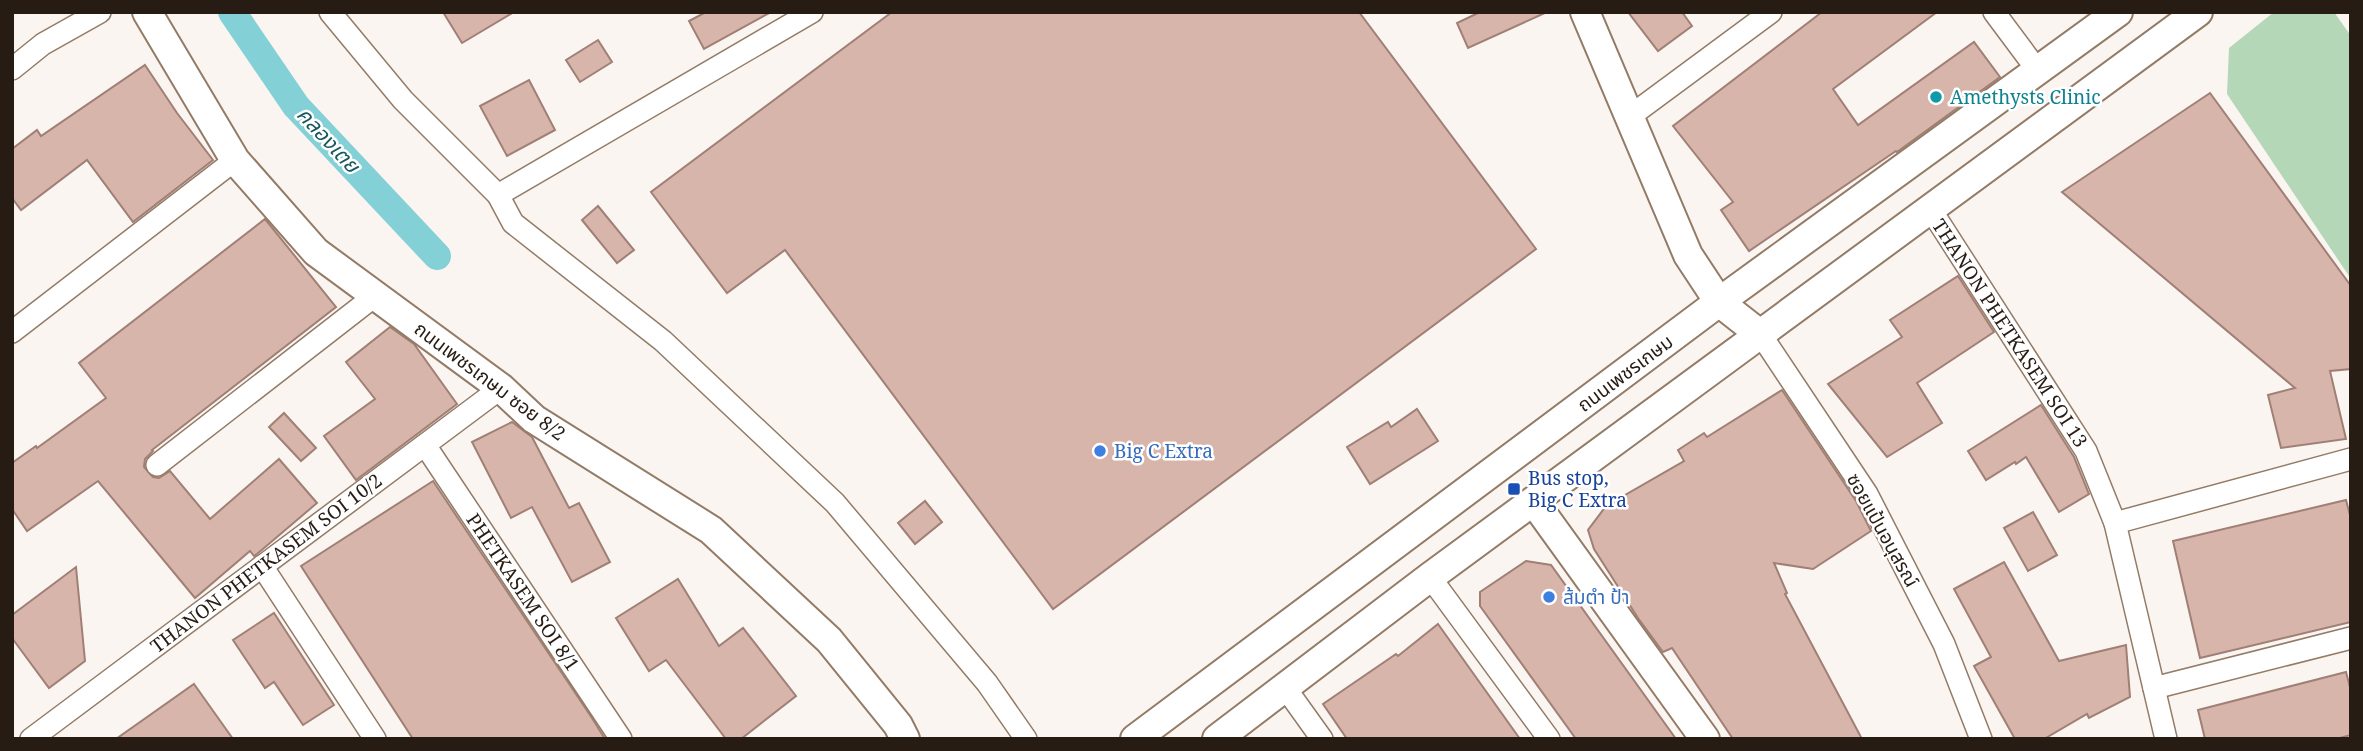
<svg xmlns="http://www.w3.org/2000/svg" width="2363" height="751" font-family="'Noto Serif','Noto Sans Thai',serif">
<rect width="100%" height="100%" fill="#fbf5f1"/>
<polygon fill="#b3d7b7" points="2274,12 2334,12 2351,36 2351,279 2227,94 2229,48"/>
<g fill="none" stroke-linecap="round" stroke-linejoin="round">
<polyline stroke="#84d0d7" stroke-width="28" points="232,12 296,106 437,256"/>
</g>
<g fill="#d8b5aa" stroke="#a07f75" stroke-width="2">
<polygon points="443,12 514,12 462,43"/>
<polygon points="706,12 771,12 704,49 689,21"/>
<polygon points="892,12 1359,12 1536,249 1053,609 785,250 727,293 651,192"/>
<polygon points="1480,12 1547,12 1468,48 1457,23"/>
<polygon points="1628,12 1682,12 1692,26 1658,51"/>
<polygon points="1822,12 1937,12 1833,89 1858,125 1974,42 2000,77 1897,152 1896,151 1749,251 1721,210 1733,202 1673,126"/>
<polygon points="598,40 612,62 580,82 566,60"/>
<polygon points="145,65 177,113 213,160 133,222 87,160 21,210 12,198 12,149 37,130 41,136"/>
<polygon points="529,80 555,130 507,156 480,106"/>
<polygon points="2210,93 2351,286 2351,369 2330,371 2346,439 2281,448 2268,395 2295,388 2062,192"/>
<polygon points="598,206 634,250 617,263 582,220"/>
<polygon points="265,219 336,307 152,450 153,451 145,459 144,467 153,477 159,478 170,471 210,519 279,459 317,503 257,554 254,556 250,551 195,598 98,481 27,531 12,509 12,463 36,446 37,448 106,398 79,363"/>
<polygon points="1958,276 1994,332 1917,383 1942,423 1887,457 1828,384 1902,337 1890,320"/>
<polygon points="390,327 414,344 457,404 356,480 324,436 375,399 346,362"/>
<polygon points="1782,390 1856,501 1871,531 1813,569 1774,563 1787,593 1785,594 1862,739 1733,739 1672,648 1663,652 1638,618 1594,549 1588,530 1606,506 1684,461 1678,450 1704,433 1707,437"/>
<polygon points="2041,405 2074,457 2089,494 2059,512 2026,457 2016,464 2015,462 1986,480 1968,451"/>
<polygon points="1417,409 1438,441 1370,484 1347,447 1388,422 1391,427"/>
<polygon points="284,413 316,448 301,461 269,427"/>
<polygon points="512,422 532,437 569,508 579,503 610,562 572,582 532,507 511,518 472,442"/>
<polygon points="433,481 592,718 605,739 413,739 301,566"/>
<polygon points="2346,500 2351,519 2351,622 2200,658 2173,541"/>
<polygon points="925,501 942,522 915,544 898,523"/>
<polygon points="2033,512 2057,555 2028,571 2004,528"/>
<polygon points="1526,561 1551,565 1676,739 1576,739 1480,606 1480,592"/>
<polygon points="2004,562 2059,661 2126,645 2130,697 2089,718 2087,714 2044,739 2015,739 1974,666 1991,657 1954,589"/>
<polygon points="76,567 85,661 49,688 12,638 12,615"/>
<polygon points="678,579 719,646 743,628 796,696 741,739 726,739 666,660 649,671 616,618"/>
<polygon points="274,613 334,705 303,725 274,682 265,688 233,640"/>
<polygon points="1438,624 1520,739 1347,739 1323,704 1396,654 1398,656"/>
<polygon points="2346,672 2351,691 2351,735 2336,739 2205,739 2198,710"/>
<polygon points="194,684 233,739 116,739"/>
</g>
<g fill="none" stroke-linecap="round" stroke-linejoin="round">
<g stroke="#937b66" stroke-width="24">
<g id="street">
<polyline points="330,12 403,100 498,195 513,223 663,341 835,503 987,683 1026,739"/>
<polyline points="1994,12 2038,71"/>
<polyline points="12,69 43,44 100,12"/>
<polyline points="1629,117 1771,12"/>
<polyline points="498,195 812,12"/>
<polyline points="1931,210 2086,451 2115,523 2166,739"/>
<polyline points="12,332 235,160"/>
<polyline points="1761,335 1867,494 1944,644 1981,739"/>
<polyline points="425,445 621,739"/>
<polyline points="157,465 376,295"/>
<polyline points="2115,523 2351,459"/>
<polyline points="262,566 375,739"/>
<polyline points="1430,577 1549,739"/>
<polyline points="1284,686 1322,739"/>
<polyline points="2154,688 2351,638"/>
<polyline points="31,739 501,388"/>
</g>
</g>
<g stroke="#937b66" stroke-width="32">
<g id="secondary">
<polyline points="147,12 235,160 316,252 501,388 534,419 711,530 829,640 898,725 905,739"/>
<polyline points="1585,12 1688,255 1719,302 1761,335"/>
<polyline points="1534,502 1705,739"/>
<polyline points="1135,739 1719,302 2118,12"/>
<polyline points="1217,739 1430,577 2198,12"/>
</g>
</g>
<use href="#street" stroke="#fff" stroke-width="21"/>
<use href="#secondary" stroke="#fff" stroke-width="28"/>
</g>
<circle fill="#0f9aa8" stroke="#fff" stroke-width="2.5" cx="1936" cy="97" r="7"/>
<g fill="#3f7fe0" stroke="#fff" stroke-width="2.5">
<circle cx="1100" cy="451" r="7"/>
<circle cx="1549" cy="597" r="7"/>
</g>
<rect fill="#1a4fb4" stroke="#fff" stroke-width="2.5" x="1507" y="482" width="14" height="14" rx="3.5"/>
<g text-anchor="middle" stroke-width="5" stroke-linejoin="round" paint-order="stroke">
<g font-size="19" fill="#0d838f" stroke="#fff" text-anchor="start">
<text x="1950" y="104">Amethysts Clinic</text>
</g>
<g font-size="19" fill="#261c14" stroke="#fff">
<text transform="translate(2010 333) rotate(57)" y="7">THANON PHETKASEM SOI 13</text>
<text transform="translate(1625 373) rotate(-37)" y="7">ถนนเพชรเกษม</text>
<text transform="translate(490 381) rotate(37)" y="7">ถนนเพชรเกษม ซอย 8/2</text>
<text transform="translate(1883 530) rotate(61)" y="7">ซอยแป้นอนุสรณ์</text>
<text transform="translate(266 563) rotate(-37)" y="7">THANON PHETKASEM SOI 10/2</text>
<text transform="translate(523 592) rotate(56)" y="7">PHETKASEM SOI 8/1</text>
</g>
<g font-size="19" fill="#366cbe" stroke="#fff" text-anchor="start">
<text x="1114" y="458">Big C Extra</text>
<text x="1563" y="604">ส้มตำ ป้า</text>
</g>
<g font-size="19" fill="#164399" stroke="#fff" text-anchor="start">
<text x="1528" y="485">Bus stop,<tspan x="1528" dy="22">Big C Extra</tspan></text>
</g>
<g font-size="21" font-style="italic" fill="#17585d" stroke="#fff">
<text transform="translate(328 140) rotate(47)" y="7">คลองเตย</text>
</g>
</g>
<rect width="2363" height="751" fill="none" stroke="#261c14" stroke-width="28"/>
</svg>
